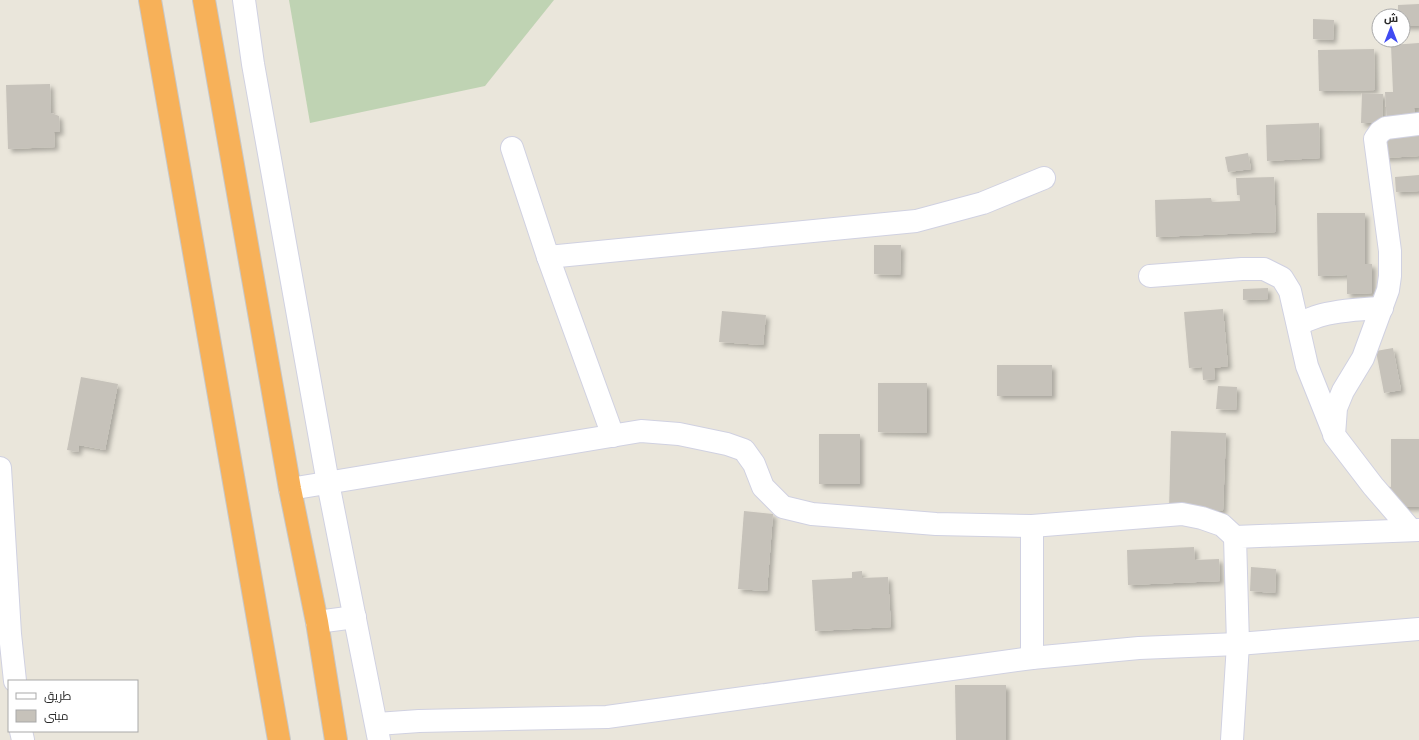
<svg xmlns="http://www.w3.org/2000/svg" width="1419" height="740" font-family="Cabin,Cairo,sans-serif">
<defs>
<filter id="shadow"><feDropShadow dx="3.5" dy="3.5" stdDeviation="2" flood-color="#0004"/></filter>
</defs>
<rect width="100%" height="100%" fill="#eae6db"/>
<polygon fill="#bfd3b3" points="289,0 554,0 485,86 310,123"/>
<g fill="#c6c2ba" filter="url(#shadow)">
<polygon points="1419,4 1419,26 1403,26 1403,16 1398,16 1398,5"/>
<polygon points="1313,19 1334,20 1333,40 1313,39"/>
<polygon points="1419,43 1419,108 1414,108 1415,120 1387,123 1385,92 1393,92 1391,45"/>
<polygon points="1374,49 1375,90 1319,91 1318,50"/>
<polygon points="50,84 51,113 59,116 60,132 54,132 55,147 8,149 6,85"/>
<polygon points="1362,93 1383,94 1382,123 1361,123"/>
<polygon points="1319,123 1320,158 1267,161 1266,125"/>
<polygon points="1419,132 1419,156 1384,158 1383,134"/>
<polygon points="1248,153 1251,169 1228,172 1225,157"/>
<polygon points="1419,175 1419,191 1396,192 1395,177"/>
<polygon points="1274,177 1276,232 1156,237 1155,200 1211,198 1212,202 1240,201 1240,195 1237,195 1236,178"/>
<polygon points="1317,213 1365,213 1365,264 1372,264 1372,293 1347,294 1347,275 1318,276"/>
<polygon points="874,245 901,245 900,275 874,274"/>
<polygon points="1268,288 1268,299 1243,300 1243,289"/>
<polygon points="1223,309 1228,366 1214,368 1215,379 1203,380 1202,367 1189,368 1184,312"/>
<polygon points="722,311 766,315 763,345 719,342"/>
<polygon points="1393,348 1401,390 1384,393 1376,351"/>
<rect x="997" y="365" width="55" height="31"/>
<polygon points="81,377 118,384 105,450 79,445 78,452 67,450"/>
<polygon points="878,383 927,383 927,433 878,432"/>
<polygon points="1218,386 1237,387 1236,410 1216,409"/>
<polygon points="1171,431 1226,433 1223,511 1169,510"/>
<rect x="819" y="434" width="41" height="50"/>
<polygon points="1391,439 1419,439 1419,507 1386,507 1386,486 1391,487"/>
<polygon points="744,511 773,514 767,591 738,589"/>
<polygon points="1194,547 1195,560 1219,559 1220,581 1128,585 1127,550"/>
<polygon points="1251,567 1276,569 1275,593 1250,591"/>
<polygon points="862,571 862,578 888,577 891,627 815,631 812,580 852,578 852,572"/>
<polygon points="955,685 1006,685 1006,740 956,740"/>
</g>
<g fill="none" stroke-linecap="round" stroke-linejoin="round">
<g stroke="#d0d1e1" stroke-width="24">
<g id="street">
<polyline points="244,0 253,64 328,483 379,740"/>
<polyline points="512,148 548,257 613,436"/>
<polyline points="548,257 916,221 983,203 1044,178"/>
<polyline points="1150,276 1242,269 1264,269 1282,278 1290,291 1307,366 1333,431"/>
<path d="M1298 324C1306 321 1314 317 1322 315 1341 310 1362 309 1382 308"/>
<polyline points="0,468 10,634 15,681"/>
<polyline points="290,489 641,431 679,434 727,444 744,450 754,464 763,487 783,507 812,514 936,524 1032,526 1182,514 1202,518 1222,525 1235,537"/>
<polyline points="1032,526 1032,658"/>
<polyline points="1411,530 1373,486 1334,435 1336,408 1343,391 1363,358 1388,290 1390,276 1390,251 1375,139 1380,132 1386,128 1419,124"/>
<polyline points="317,622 355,617"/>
<polyline points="377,724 419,721 607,717 1032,658 1139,648 1238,644 1419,629"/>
<polyline points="21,731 23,740"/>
<polyline points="1232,740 1238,644 1235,537 1419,530"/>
</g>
</g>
<g stroke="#c7c7c7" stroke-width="24">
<g id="highway">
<polyline points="150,0 279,740"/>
<polyline points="204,0 290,489 317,622 336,740"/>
</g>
</g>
<use href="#street" stroke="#fff" stroke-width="22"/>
<use href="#highway" stroke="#f7b159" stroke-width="22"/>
</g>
<rect x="8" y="680" width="130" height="52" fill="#ffffff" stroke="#a9a9a9"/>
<rect x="16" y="693" width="20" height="6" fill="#ffffff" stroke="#a9a9a9"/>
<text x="44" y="700" font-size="12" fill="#292929">طريق</text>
<rect x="16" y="710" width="20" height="12" fill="#c6c2ba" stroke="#a9a9a9"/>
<text x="44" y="720" font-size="12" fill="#292929">مبنى</text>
<g transform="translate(1391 28)"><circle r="19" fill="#ffffff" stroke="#a9a9a9"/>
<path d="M0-3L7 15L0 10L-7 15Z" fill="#404bf2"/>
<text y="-6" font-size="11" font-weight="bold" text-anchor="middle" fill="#292929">ش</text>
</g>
</svg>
